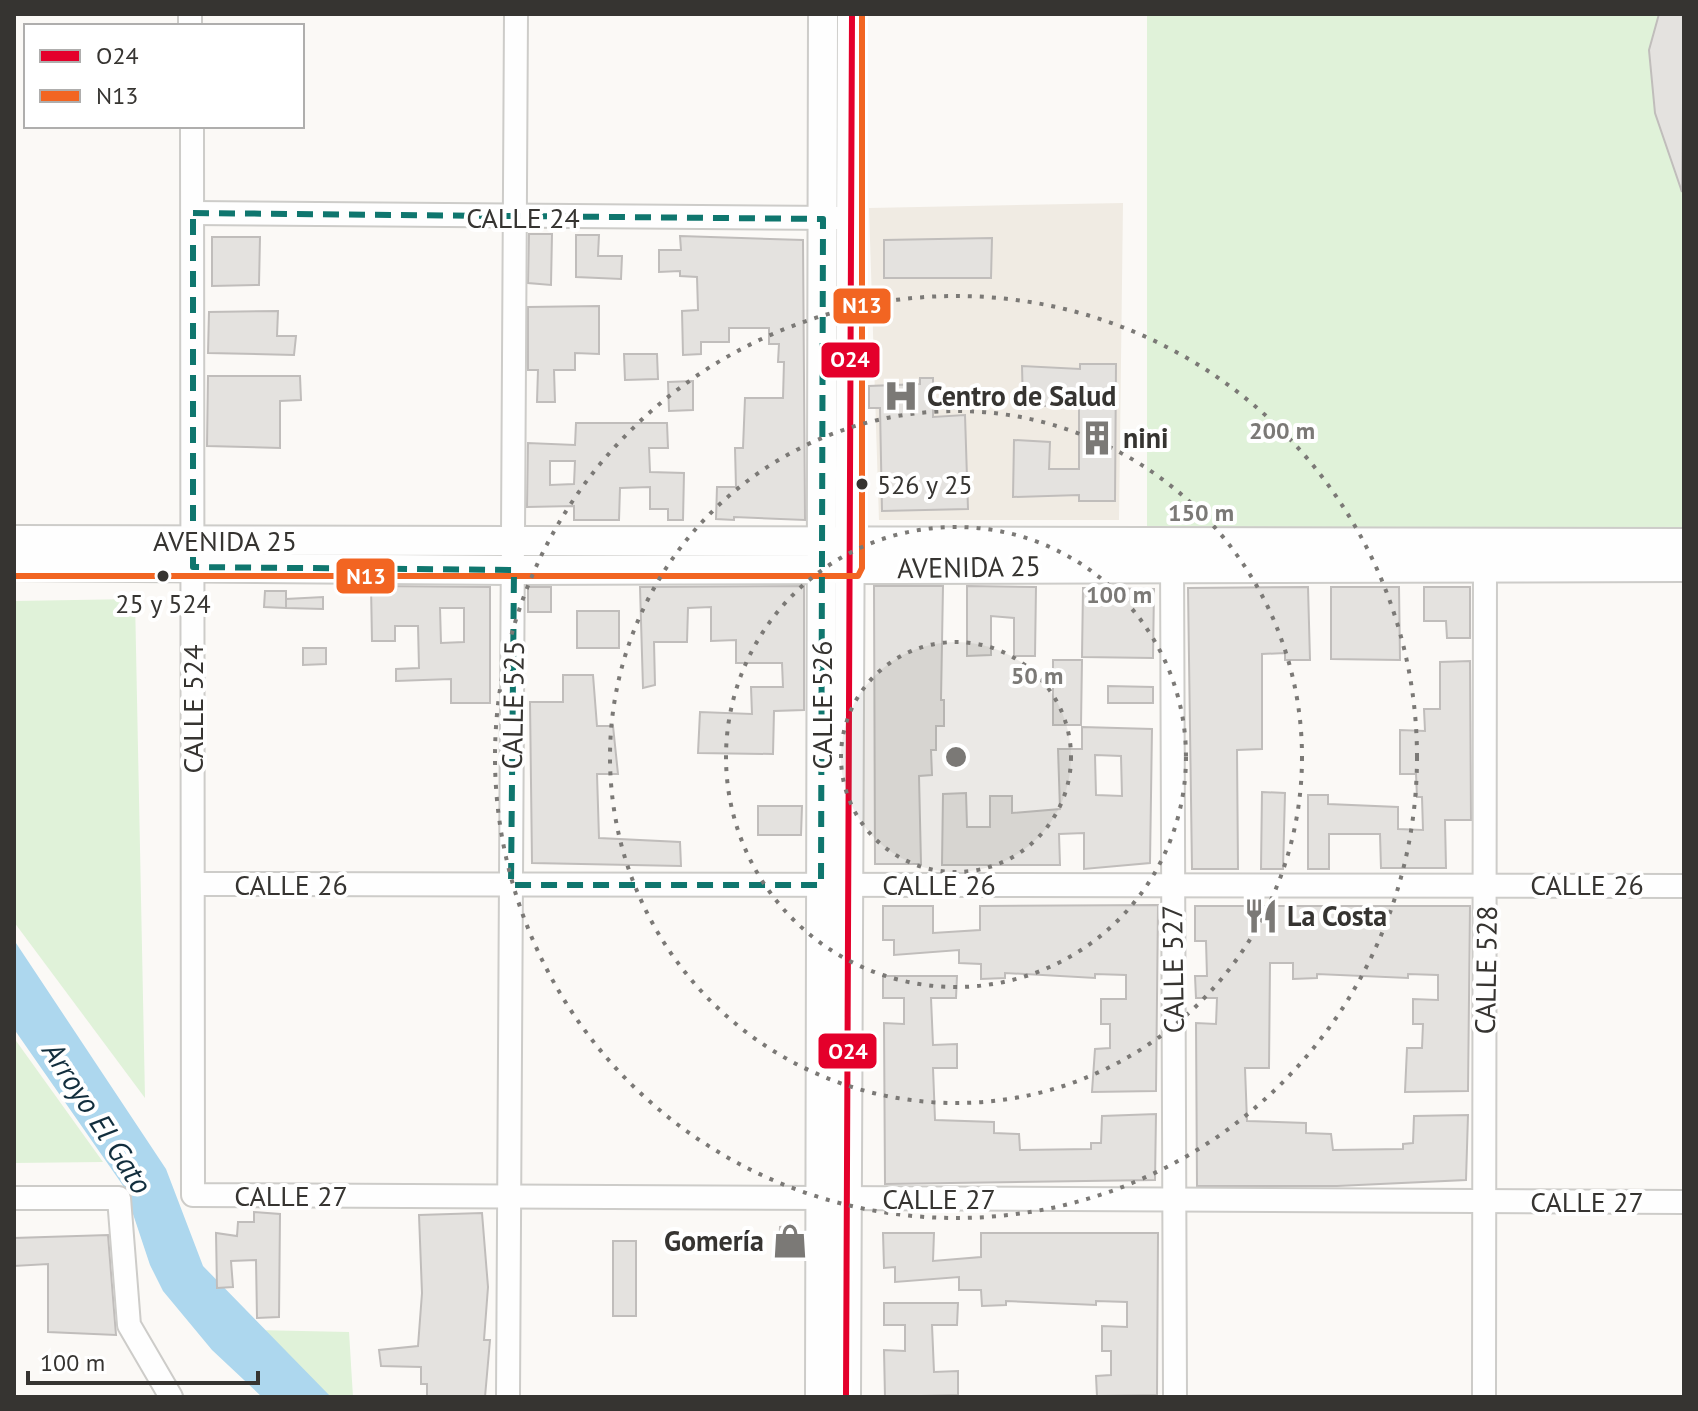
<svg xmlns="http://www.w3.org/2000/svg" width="1698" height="1411" font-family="'PT Sans',sans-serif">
<rect width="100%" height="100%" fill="#fbf9f6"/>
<polygon fill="#f0ebe3" points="1123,203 1119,520 879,520 869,208"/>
<g fill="#e0f2d9">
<polygon points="1147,14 1684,14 1684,532 1147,531"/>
<polygon points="135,599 145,1098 14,922 14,601"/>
<polygon points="14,1038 103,1162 14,1163"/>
<polygon points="255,1330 349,1332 353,1397 308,1397"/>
</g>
<polygon fill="#add7ee" points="14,940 166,1169 203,1266 331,1397 262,1397 212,1350 163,1291 150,1265 124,1187 14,1029"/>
<g fill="#e4e2df" stroke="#c0bdbb" stroke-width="2" fill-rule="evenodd">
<polygon points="1659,14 1684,14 1682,192 1655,113 1649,50"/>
<polygon points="529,234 552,234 551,285 528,283"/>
<polygon points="576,235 599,235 598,256 622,256 621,279 576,277"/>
<polygon points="680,236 803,240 805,520 734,517 734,520 716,519 717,487 736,487 735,448 743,448 745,398 783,398 784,362 778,362 779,344 769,344 769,328 729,328 729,342 701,342 701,354 683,355 682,311 698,310 697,277 680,276 680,271 659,272 659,250 681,250"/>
<polygon points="212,237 260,237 259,285 212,286"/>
<polygon points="992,238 991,278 884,278 884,240"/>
<polygon points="599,306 599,354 575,353 575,370 554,370 555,402 537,402 538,370 528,370 528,307"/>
<polygon points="278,311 277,336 296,336 294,355 208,353 209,312"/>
<polygon points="624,354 657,354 658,379 625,380"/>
<polygon points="1080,364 1116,364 1115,501 1079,501 1079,495 1013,497 1014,440 1050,442 1049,469 1079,469 1079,398 1055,398 1055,406 1023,406 1022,366 1080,369"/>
<polygon points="208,376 300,376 301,400 280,401 280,448 207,446"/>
<polygon points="920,378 933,378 933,417 965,415 968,509 882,511 880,408 869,408 869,386 920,384"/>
<polygon points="693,381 693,410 669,411 668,382"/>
<path d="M576 423H667L668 448H649L650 472 684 473 683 520H668V509H650V487L620 488 619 520H574V506L527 507 528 443 575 445ZM550 461H575L574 484 550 485Z"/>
<path d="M371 586 490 587V703H451V679L396 681V669L419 668 418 626H395V641H372ZM440 608H464V642L441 643Z"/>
<polygon points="804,586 804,710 774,711 773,754 698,753 700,712 752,714 751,687 783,687 782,663 736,663 736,640 711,641 711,607 688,608 687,642 654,642 655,685 643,688 640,587"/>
<polygon points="874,586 943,586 941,700 944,700 944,726 936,726 936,750 931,750 932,775 919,776 921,864 875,864"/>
<polygon points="967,586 1036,587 1035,656 1014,656 1014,618 991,616 991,655 967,656"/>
<rect x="528" y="587" width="23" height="25"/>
<polygon points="1308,587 1310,660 1285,660 1285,653 1262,654 1262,749 1237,750 1238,869 1192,869 1188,588"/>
<polygon points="1331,587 1399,587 1400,660 1331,659"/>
<polygon points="1424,587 1470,587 1470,638 1447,638 1446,621 1424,621"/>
<polygon points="1083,588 1154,589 1153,658 1082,657"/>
<polygon points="265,591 286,591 286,608 264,607"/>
<polygon points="323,597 323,609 286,608 286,599"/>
<rect x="577" y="611" width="42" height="37"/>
<polygon points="303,648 326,648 326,664 303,665"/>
<polygon points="1053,660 1082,660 1081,725 1053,725"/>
<polygon points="1470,661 1471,820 1445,820 1446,868 1381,868 1380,834 1329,834 1329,869 1308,869 1308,795 1328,795 1328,804 1398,807 1398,829 1423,830 1422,797 1417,797 1416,774 1400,774 1400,730 1425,731 1424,709 1440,709 1440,662"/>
<polygon points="563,675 593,675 597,726 613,726 618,774 597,774 599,838 680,842 681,866 532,863 530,702 563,702"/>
<polygon points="1108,686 1153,687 1153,703 1108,703"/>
<path d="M1082 727 1152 729 1150 863 1084 869V833L1059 834 1060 865H942L943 794 966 793 967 827H990V796H1012V813L1060 809 1058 749H1082ZM1095 755 1121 756 1122 796 1096 795Z"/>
<polygon points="1262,792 1285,793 1283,869 1261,869"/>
<polygon points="758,806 802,806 801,835 758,835"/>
<polygon points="1158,905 1156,1091 1092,1092 1095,1049 1110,1048 1110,1024 1101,1024 1101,999 1126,999 1126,975 1095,974 1095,978 1005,973 1005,978 981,979 981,964 959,963 959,950 894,955 894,940 883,940 883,906 933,906 933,933 980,930 980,906"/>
<polygon points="1195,906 1470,906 1468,1091 1405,1092 1407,1048 1422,1048 1423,1024 1413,1024 1413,999 1438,1000 1438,975 1408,974 1408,978 1317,974 1317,978 1293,979 1293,963 1270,963 1269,1068 1245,1068 1247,1121 1306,1123 1306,1133 1331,1134 1333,1150 1403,1149 1403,1144 1413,1143 1414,1116 1468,1115 1466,1180 1337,1186 1197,1186 1196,1023 1216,1024 1217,998 1196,998 1195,976 1207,976 1206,941 1195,941"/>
<polygon points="883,976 957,976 956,998 931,998 933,1045 957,1044 957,1068 933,1068 935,1120 994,1122 994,1133 1019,1134 1020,1150 1091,1149 1091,1143 1101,1143 1102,1116 1156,1114 1155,1180 885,1184 884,1023 904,1024 904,998 883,998"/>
<polygon points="254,1212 280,1214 279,1317 257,1318 256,1260 231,1261 233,1287 217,1288 216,1233 237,1236 238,1222 254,1222"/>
<polygon points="482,1213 488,1287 484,1340 490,1340 485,1397 427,1397 427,1384 421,1384 421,1367 381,1366 379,1350 418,1346 422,1293 419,1215"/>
<polygon points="791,1226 801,1233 801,1250 779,1250 780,1227"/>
<polygon points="883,1233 934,1233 933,1261 981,1257 981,1233 1158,1233 1157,1395 1097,1396 1096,1376 1111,1375 1111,1351 1102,1351 1102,1326 1127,1327 1127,1302 1096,1301 1096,1305 1006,1301 1006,1305 982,1306 981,1290 959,1290 959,1277 895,1282 895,1267 884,1268"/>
<polygon points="108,1235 116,1335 48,1332 48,1264 14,1266 14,1238"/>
<rect x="613" y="1241" width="23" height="75"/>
<polygon points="884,1303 958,1303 957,1325 932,1325 934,1372 958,1371 958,1395 885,1397 884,1350 905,1351 905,1325 884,1325"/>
</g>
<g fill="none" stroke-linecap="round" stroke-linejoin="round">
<g stroke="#cdccc9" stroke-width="26">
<g id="minor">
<polyline points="190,14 190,26"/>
<polyline points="192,126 193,1195 1684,1202"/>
<polyline points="193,213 839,218"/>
<polyline points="1172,554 1175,1397"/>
<polyline points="193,884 1684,886"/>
<polyline points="14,1198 119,1198 129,1325 171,1397"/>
<polyline points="508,1397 516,14"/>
<polyline points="1484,1397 1485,552"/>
</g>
</g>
<g stroke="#cdccc9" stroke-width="32">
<g id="major">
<polyline points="14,540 1684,543"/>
<polyline points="14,566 514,570 1684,567"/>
<polyline points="820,1397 823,14"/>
<polyline points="846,1397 852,14"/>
</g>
</g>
<use href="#minor" stroke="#fefefe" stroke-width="22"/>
<use href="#major" stroke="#fefefe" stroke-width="28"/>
<g stroke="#fff" stroke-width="12">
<polyline id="bus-1" points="846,1397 852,14"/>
</g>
<g stroke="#fff" stroke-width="12">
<polyline id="bus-2" points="14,576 858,576 862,568 862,14"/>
</g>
<use href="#bus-1" stroke="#e4002b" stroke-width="6"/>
<use href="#bus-2" stroke="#f26522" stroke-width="6"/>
</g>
<path fill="none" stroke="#0f766e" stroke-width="6" stroke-dasharray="16 10" stroke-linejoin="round" d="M193 213 823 219 821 885H511L514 570 193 567Z"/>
<circle cx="956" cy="757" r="115" fill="#7b7976" fill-opacity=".12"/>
<g fill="none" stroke="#7b7976" stroke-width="4" stroke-dasharray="4 8">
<circle cx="956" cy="757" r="115"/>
<circle cx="956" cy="757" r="230"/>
<circle cx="956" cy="757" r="346"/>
<circle cx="956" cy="757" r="461"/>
</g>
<defs>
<g id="hospital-bare" transform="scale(2.76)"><path d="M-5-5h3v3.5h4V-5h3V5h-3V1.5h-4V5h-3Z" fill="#7b7976" stroke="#fff" stroke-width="2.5" paint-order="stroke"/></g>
<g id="building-bare" transform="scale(2.76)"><path d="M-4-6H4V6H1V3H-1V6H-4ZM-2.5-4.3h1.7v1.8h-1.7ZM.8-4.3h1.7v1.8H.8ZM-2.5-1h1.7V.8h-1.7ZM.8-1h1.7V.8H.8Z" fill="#7b7976" stroke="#fff" stroke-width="2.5" paint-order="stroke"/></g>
<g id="restaurant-bare" transform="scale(2.76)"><path d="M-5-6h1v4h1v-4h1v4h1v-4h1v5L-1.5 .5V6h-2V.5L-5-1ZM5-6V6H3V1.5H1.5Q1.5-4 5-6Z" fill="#7b7976" stroke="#fff" stroke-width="2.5" paint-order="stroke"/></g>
<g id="shop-bare" transform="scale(2.76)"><path d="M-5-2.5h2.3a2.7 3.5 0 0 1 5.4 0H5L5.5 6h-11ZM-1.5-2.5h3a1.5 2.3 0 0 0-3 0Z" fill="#7b7976" stroke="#fff" stroke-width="2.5" paint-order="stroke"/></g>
</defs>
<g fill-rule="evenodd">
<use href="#hospital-bare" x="901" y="396"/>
<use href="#building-bare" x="1097" y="438"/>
<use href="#restaurant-bare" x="1261" y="916"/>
<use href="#shop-bare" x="790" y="1241"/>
</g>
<g fill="#363431" stroke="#fff" stroke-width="3">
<circle cx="862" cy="484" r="7"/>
<circle cx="163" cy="576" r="7"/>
</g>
<g text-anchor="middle" stroke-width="8" stroke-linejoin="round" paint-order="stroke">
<g font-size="26" fill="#363431" stroke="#fff" text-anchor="start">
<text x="877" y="494">526 y 25</text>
<text x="163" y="613" text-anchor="middle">25 y 524</text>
</g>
<g font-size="28" fill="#363431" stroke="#fff">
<text x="523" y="228">CALLE 24</text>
<text x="225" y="551">AVENIDA 25</text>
<text transform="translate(969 567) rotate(-1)" y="10">AVENIDA 25</text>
<text transform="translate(513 705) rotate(-89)" y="10">CALLE 525</text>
<text transform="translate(822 705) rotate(-90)" y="10">CALLE 526</text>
<text transform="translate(193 709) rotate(-90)" y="10">CALLE 524</text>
<text x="291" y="895">CALLE 26</text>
<text x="939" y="895">CALLE 26</text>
<text x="1587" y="895">CALLE 26</text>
<text transform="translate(1173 969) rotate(-91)" y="10">CALLE 527</text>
<text transform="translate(1486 970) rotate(-89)" y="10">CALLE 528</text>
<text x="291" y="1206">CALLE 27</text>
<text x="939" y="1209">CALLE 27</text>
<text x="1587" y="1212">CALLE 27</text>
</g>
<g font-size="28" font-weight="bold" fill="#363431" stroke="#fff" text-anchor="start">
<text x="927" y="406">Centro de Salud</text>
<text x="1123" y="448">nini</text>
<text x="1287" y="926">La Costa</text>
<text x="764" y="1251" text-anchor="end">Gomería</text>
</g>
<g font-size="30" font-style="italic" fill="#122e3d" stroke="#fff">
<text transform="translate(97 1118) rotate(57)" y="10">Arroyo El Gato</text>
</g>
</g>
<circle cx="956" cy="757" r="12" fill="#7b7976" stroke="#fff" stroke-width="4"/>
<g font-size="24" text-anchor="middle" font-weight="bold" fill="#7b7976" stroke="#fff" stroke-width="8" stroke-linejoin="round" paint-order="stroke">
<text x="1282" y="439">200 m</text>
<text x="1201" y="521">150 m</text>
<text x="1119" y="603">100 m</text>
<text x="1037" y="684">50 m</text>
</g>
<g stroke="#fff" stroke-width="3">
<rect x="832" y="287" width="60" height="38" rx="8" fill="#f26522"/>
<rect x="820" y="341" width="61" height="38" rx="8" fill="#e4002b"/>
<rect x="335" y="557" width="61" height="38" rx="8" fill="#f26522"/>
<rect x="817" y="1032" width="61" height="38" rx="8" fill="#e4002b"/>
</g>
<g font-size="22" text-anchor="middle" font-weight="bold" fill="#fff">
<text x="862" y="313">N13</text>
<text x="850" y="367">O24</text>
<text x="366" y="584">N13</text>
<text x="848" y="1059">O24</text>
</g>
<rect width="1698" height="1411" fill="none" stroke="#363431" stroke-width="32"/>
<rect x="24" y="24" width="280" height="104" fill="#ffffff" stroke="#afaead" stroke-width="2"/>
<rect x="40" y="50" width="40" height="12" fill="#e4002b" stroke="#afaead" stroke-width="2"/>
<text x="96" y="64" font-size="24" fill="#363431">O24</text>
<rect x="40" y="90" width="40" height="12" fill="#f26522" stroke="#afaead" stroke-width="2"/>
<text x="96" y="104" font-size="24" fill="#363431">N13</text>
<path d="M28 1371v12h230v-12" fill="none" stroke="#363431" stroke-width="4"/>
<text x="40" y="1371" font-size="24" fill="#363431" stroke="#ffffff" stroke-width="6" paint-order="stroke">100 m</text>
</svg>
